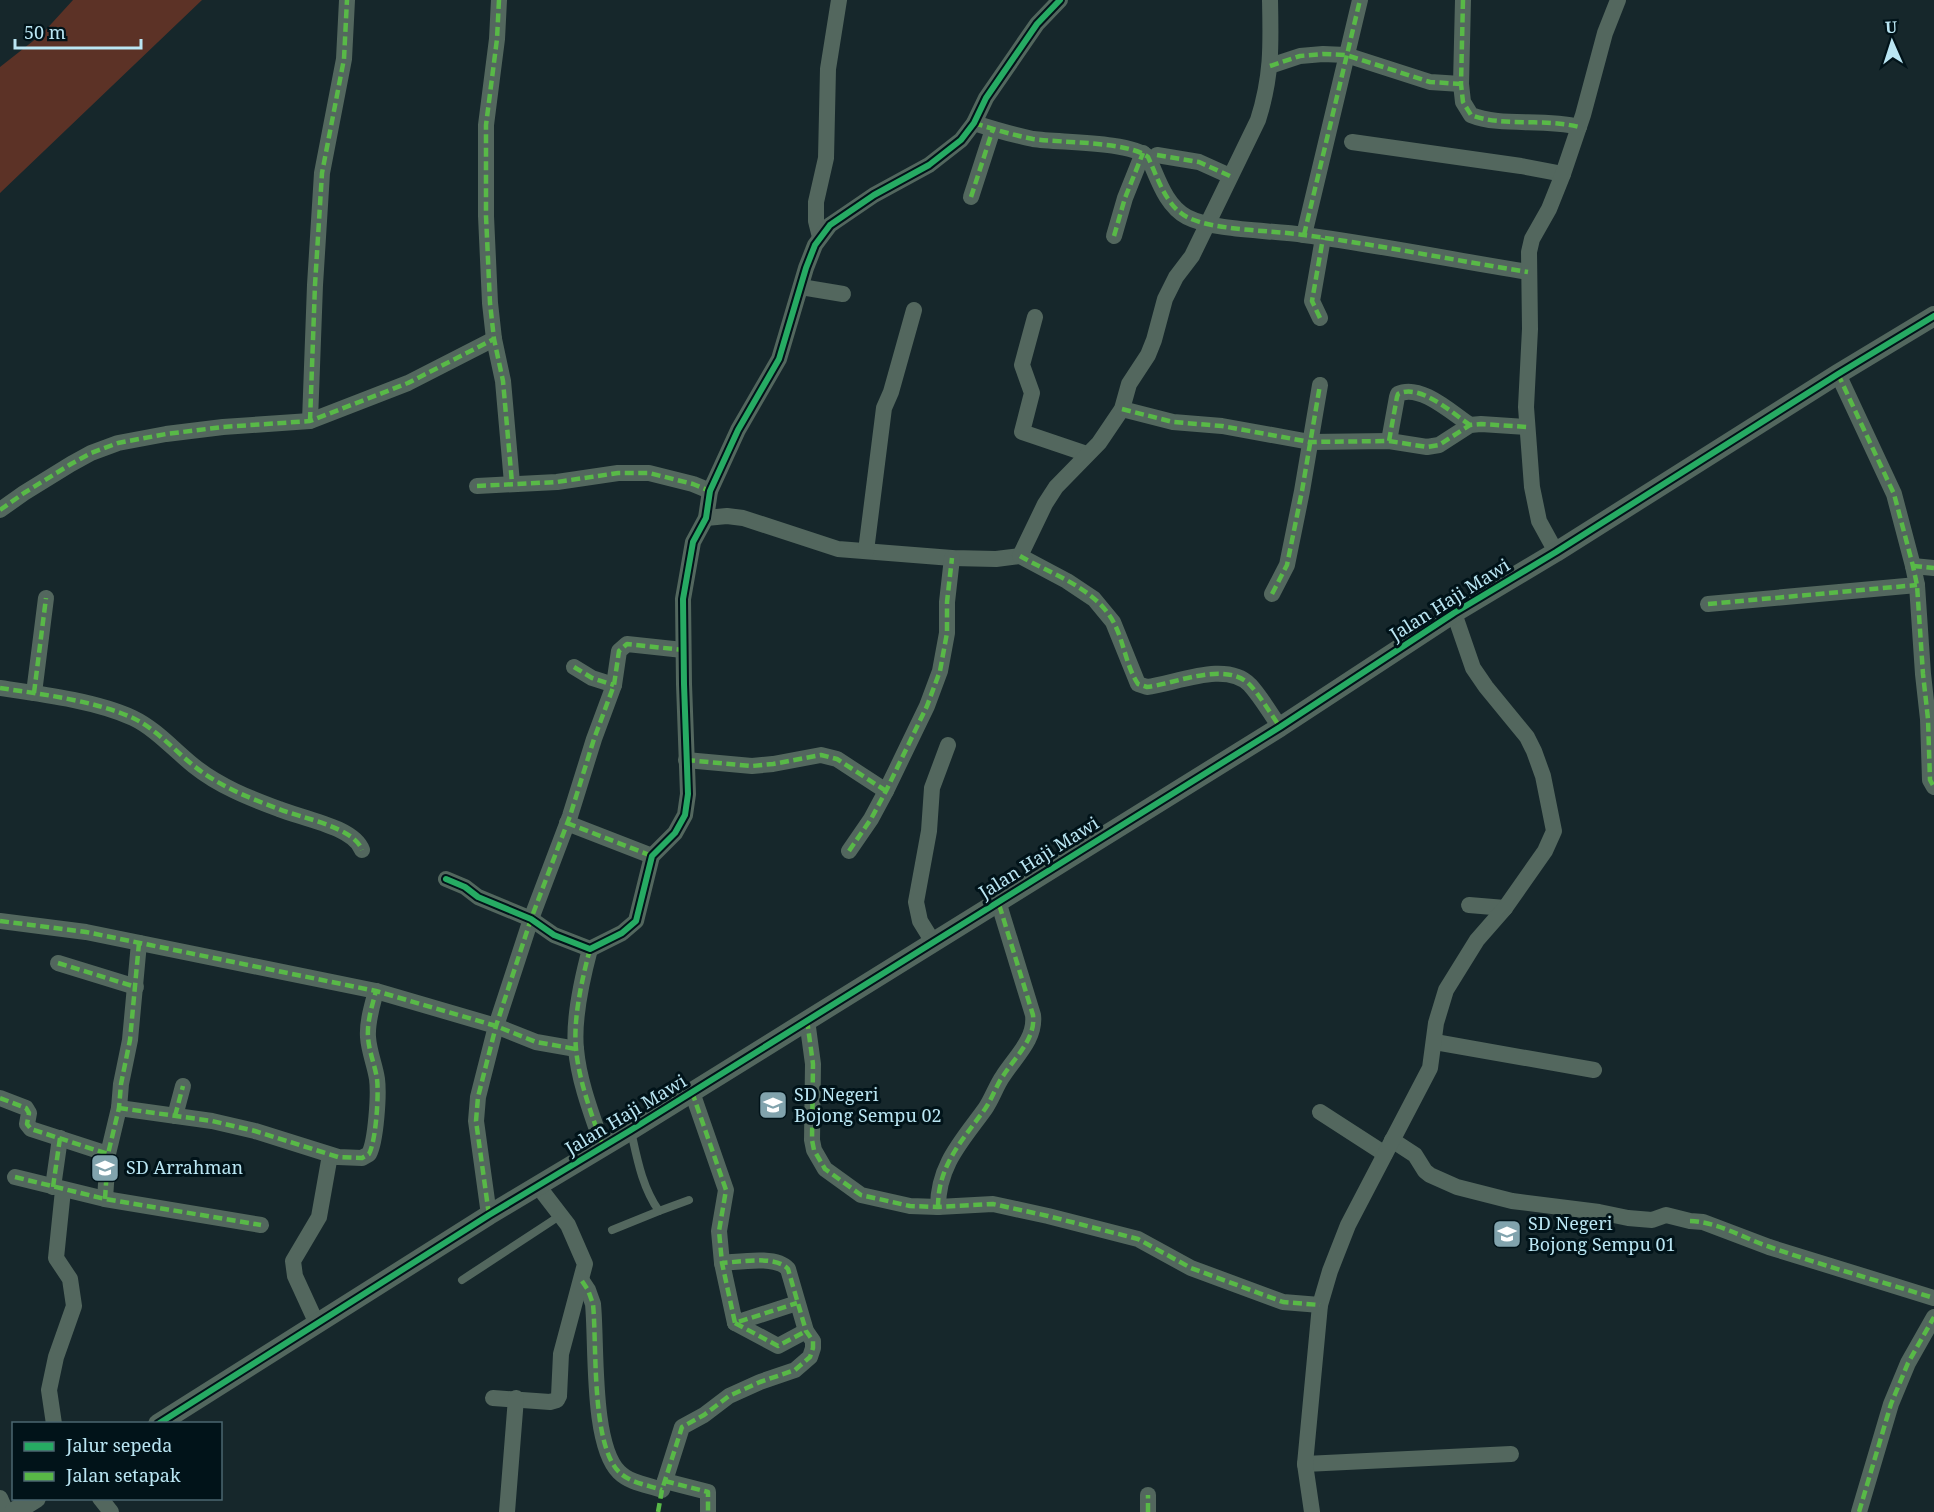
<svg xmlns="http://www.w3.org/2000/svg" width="1934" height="1512" font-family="'Noto Serif',serif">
<rect width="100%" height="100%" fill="#16272b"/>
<polygon fill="#5c3226" points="73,0 202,0 0,193 0,67 42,34"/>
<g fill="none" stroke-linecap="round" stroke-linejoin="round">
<g stroke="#53675e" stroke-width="8">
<polyline points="659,1211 689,1200"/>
<path d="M612 1230 659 1211C642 1187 637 1158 631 1131"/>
<polyline points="462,1280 561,1215"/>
</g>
<g stroke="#53675e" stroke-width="16">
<polyline points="499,0 497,39 486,125 486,216 490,303 494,339 503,381 512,483"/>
<path d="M1463 0 1461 84 1463 102 1471 115C1500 127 1545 118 1579 127"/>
<polyline points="1270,66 1300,56 1323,54 1346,55 1430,82 1461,84"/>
<path d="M974 123C993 129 1013 135 1033 139 1060 143 1128 141 1148 157 1158 178 1165 205 1187 217 1214 231 1272 230 1304 235 1379 245 1453 260 1528 272"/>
<polyline points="1352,142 1521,166 1563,174"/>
<polyline points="1157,155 1199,162 1230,176"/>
<polyline points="971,197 993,129"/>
<polyline points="1304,235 1360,0"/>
<polyline points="1114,236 1125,198 1143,153"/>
<polyline points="820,237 816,221 816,202 826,158 828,69 839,0"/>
<polyline points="801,287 843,294"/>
<polyline points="1035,317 1022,365 1032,393 1022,432 1087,454"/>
<polyline points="1320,318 1312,301 1323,238"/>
<polyline points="1838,374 1894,494 1913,566 1917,585 1923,674 1928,719 1930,780 1934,787"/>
<polyline points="1122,409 1173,422 1222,426 1310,442 1389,441 1427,447 1439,445 1470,425 1481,424 1527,427"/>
<polyline points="310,421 315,285 322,173 344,59 347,0"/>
<path d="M1389 441 1397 397 1398 394C1420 383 1452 413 1470 425"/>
<polyline points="477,486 557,482 618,473 649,473 693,484 710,491"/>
<polyline points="0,510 24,493 71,464 91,453 118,443 166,434 223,427 310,421 408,383 494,339"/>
<path d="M706 518 727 516 743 518 838 549 952 558 996 559 1020 556 1067 581 1094 599 1113 622 1138 684 1147 687C1175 684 1226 660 1250 685 1261 697 1270 713 1280 727"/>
<polyline points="866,551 884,408 891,392 914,310"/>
<polyline points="1556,552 1539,521 1532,487 1526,407 1530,329 1529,252 1532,239 1549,209 1563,174 1583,115 1605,33 1618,0"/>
<path d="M1020 556 1045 504 1056 487 1099 443 1122 409 1129 384 1148 355 1154 340 1165 299 1176 277 1192 256 1258 120C1272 76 1271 45 1270 0"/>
<polyline points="1913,566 1934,568"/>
<polyline points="1272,594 1287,565 1302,491 1320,385"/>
<polyline points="1708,604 1917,585"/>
<polyline points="574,667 592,678 614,685"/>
<path d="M0 688C41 694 96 701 133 718 156 729 174 750 194 766 219 786 249 798 279 809 301 818 354 827 362 850"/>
<polyline points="34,693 46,598"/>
<polyline points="686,760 752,766 773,764 821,755 837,759 886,791"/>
<polyline points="567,823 652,856"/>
<polyline points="849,851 871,819 886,791 927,706 940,671 947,633 947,602 952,558"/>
<polyline points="446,879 465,887 478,897 531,919 554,935 590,949 622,933 636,921 652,856 675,833 685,815 688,794 684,684 683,599 693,542 706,518 710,491 738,430 779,359 806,268 815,245 830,225 874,195 929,165 961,140 974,123 986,98 1037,24 1060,0"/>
<polyline points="1469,905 1505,908"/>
<polyline points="0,921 86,932 376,991 496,1026 536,1042 576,1049"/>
<polyline points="933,942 920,921 916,902 929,831 932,788 948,745"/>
<path d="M590 949C582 979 573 1019 576 1049 579 1082 592 1115 603 1147"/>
<polyline points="58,963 136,987"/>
<polyline points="807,1020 813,1064 812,1140 814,1150 825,1169 861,1195 910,1206 938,1207 993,1204 1048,1216 1138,1239 1191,1268 1283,1302 1320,1305"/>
<polyline points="1435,1042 1594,1070"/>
<polyline points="692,1092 726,1190 719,1231 722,1263 735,1323 797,1303"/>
<polyline points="0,1098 26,1108 29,1113 27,1124 31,1129 108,1154 119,1108 121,1084 130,1040 139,943"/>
<path d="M119 1108 212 1121 255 1131 338 1157 362 1158 369 1154C376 1141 379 1094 377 1079 375 1065 369 1052 368 1037 367 1022 372 1006 376 991"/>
<polyline points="1320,1112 1385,1154"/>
<polyline points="175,1116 183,1086"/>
<polyline points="1392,1140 1415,1155 1425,1171 1430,1175 1457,1187 1512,1201 1599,1212 1628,1218 1652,1220 1666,1215 1690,1221 1703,1222 1769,1247 1934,1298"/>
<polyline points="15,1177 105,1199 261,1225"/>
<polyline points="53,1187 60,1138"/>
<polyline points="105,1199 108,1154"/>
<path d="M938 1207C938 1165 962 1141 985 1109 992 1099 996 1086 1003 1076 1015 1057 1036 1039 1033 1015L998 901"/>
<polyline points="489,1215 476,1121 478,1097 496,1026 531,919 570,816 594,739 614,685 619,651 627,644 683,650"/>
<path d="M582 1281 588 1290 593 1304C597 1345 591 1444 619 1472 630 1483 648 1485 662 1490L682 1427 704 1415 729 1396 760 1382 795 1370 810 1357 813 1348V1341L806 1331 788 1269C776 1255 739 1262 722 1263"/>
<polyline points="735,1323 778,1346 806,1331"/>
<polyline points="317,1324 295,1276 293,1261 319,1217 330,1155"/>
<polyline points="493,1398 550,1402 557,1400 559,1396 561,1354 585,1264 568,1225 538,1186"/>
<polyline points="54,1424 49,1390 56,1357 74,1306 70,1279 56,1258 63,1190"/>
<polyline points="1305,1464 1511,1454"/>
<polyline points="665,1481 708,1492 708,1512"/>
<polyline points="0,1498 6,1512"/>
<polyline points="100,1498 111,1512"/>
<polyline points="507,1512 516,1398"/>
<polyline points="1148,1512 1148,1495"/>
<polyline points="1312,1512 1305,1464 1320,1305 1330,1271 1348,1225 1430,1068 1436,1023 1446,990 1477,940 1505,908 1545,851 1554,831 1543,776 1534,751 1527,737 1486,687 1473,668 1454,613"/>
<polyline points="1859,1512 1891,1404 1908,1363 1934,1317"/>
</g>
<g stroke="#53675e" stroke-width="20">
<polyline points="158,1424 489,1215 631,1130 1280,727 1454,613 1556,552 1838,374 1934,316"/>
<polyline points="14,1512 36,1498"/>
</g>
<g stroke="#58b947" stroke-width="4.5" stroke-dasharray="9 4.5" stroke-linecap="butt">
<polyline points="499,0 497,39 486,125 486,216 490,303 494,339 503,381 512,483"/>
<path d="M1463 0 1461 84 1463 102 1471 115C1500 127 1545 118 1579 127"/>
<polyline points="1270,66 1300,56 1323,54 1346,55 1430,82 1461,84"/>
<path d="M974 123C993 129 1013 135 1033 139 1060 143 1128 141 1148 157 1158 178 1165 205 1187 217 1214 231 1272 230 1304 235 1379 245 1453 260 1528 272"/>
<polyline points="1157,155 1199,162 1230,176"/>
<polyline points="971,197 993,129"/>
<polyline points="1304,235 1360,0"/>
<polyline points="1114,236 1125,198 1143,153"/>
<polyline points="1320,318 1312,301 1323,238"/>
<polyline points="1838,374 1894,494 1913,566 1917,585 1923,674 1928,719 1930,780 1934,787"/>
<polyline points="1122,409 1173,422 1222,426 1310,442 1389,441 1427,447 1439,445 1470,425 1481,424 1527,427"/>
<polyline points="310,421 315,285 322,173 344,59 347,0"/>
<path d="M1389 441 1397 397 1398 394C1420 383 1452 413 1470 425"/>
<polyline points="477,486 557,482 618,473 649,473 693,484 710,491"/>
<polyline points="0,510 24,493 71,464 91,453 118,443 166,434 223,427 310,421 408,383 494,339"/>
<path d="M1020 556C1051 574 1096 588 1114 623 1124 642 1126 666 1138 684L1147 687C1175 684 1226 660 1250 685 1261 697 1270 713 1280 727"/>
<polyline points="1913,566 1934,568"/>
<polyline points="1272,594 1287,565 1302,491 1320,385"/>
<polyline points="1708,604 1917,585"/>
<polyline points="574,667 592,678 614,685"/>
<path d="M0 688C41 694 96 701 133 718 156 729 174 750 194 766 219 786 249 798 279 809 301 818 354 827 362 850"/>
<polyline points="34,693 46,598"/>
<polyline points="686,760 752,766 773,764 821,755 837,759 886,791"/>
<polyline points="567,823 652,856"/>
<polyline points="849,851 871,819 886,791 927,706 940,671 947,633 947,602 952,558"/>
<polyline points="0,921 86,932 376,991 496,1026 536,1042 576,1049"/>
<path d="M590 949C582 979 573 1019 576 1049 579 1082 592 1115 603 1147"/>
<polyline points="58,963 136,987"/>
<polyline points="807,1020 813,1064 812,1140 814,1150 825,1169 861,1195 910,1206 938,1207 993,1204 1048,1216 1138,1239 1191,1268 1283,1302 1320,1305"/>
<polyline points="692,1092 726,1190 719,1231 722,1263 735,1323 797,1303"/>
<polyline points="0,1098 26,1108 29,1113 27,1124 31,1129 108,1154 119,1108 121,1084 130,1040 139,943"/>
<path d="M119 1108 212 1121 255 1131 338 1157 362 1158 369 1154C376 1141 379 1094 377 1079 375 1065 369 1052 368 1037 367 1022 372 1006 376 991"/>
<polyline points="175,1116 183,1086"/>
<polyline points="15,1177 105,1199 261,1225"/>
<polyline points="53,1187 60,1138"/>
<polyline points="105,1199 108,1154"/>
<path d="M938 1207C938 1165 962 1141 985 1109 992 1099 996 1086 1003 1076 1015 1057 1036 1039 1033 1015L998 901"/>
<polyline points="489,1215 476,1121 478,1097 496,1026 531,919 570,816 594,739 614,685 619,651 627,644 683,650"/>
<path d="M1690 1221C1718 1222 1743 1238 1770 1247 1824 1266 1879 1281 1934 1298"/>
<path d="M582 1281 588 1290 593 1304C597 1345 591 1444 619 1472 630 1483 648 1485 662 1490"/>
<polyline points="735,1323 778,1346 806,1331"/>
<polyline points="665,1481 708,1492 708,1512"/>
<path d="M658 1512 662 1490 682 1427 704 1415 729 1396 760 1382 795 1370 810 1357 813 1348V1341L806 1331 788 1269C776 1255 739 1262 722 1263"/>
<polyline points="1148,1512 1148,1495"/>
<polyline points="1859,1512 1891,1404 1908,1363 1934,1317"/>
</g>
<g stroke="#011319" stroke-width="10">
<g id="cycleway">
<polyline points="446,879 465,887 478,897 531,919 554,935 590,949 622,933 636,921 652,856 675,833 685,815 688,794 684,684 683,599 693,542 706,518 710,491 738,430 779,359 806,268 815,245 830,225 874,195 929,165 961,140 974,123 986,98 1037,24 1060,0"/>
<polyline points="158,1424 489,1215 631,1130 1280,727 1454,613 1556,552 1838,374 1934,316"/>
</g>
</g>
<use href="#cycleway" stroke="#26ab63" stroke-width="6"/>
</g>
<defs>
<g id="school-square" transform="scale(1.5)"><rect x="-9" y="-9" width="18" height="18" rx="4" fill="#81a3ad" stroke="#011319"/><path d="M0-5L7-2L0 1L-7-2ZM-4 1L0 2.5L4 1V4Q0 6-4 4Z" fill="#fff"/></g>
</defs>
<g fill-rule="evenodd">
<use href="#school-square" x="773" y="1105"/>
<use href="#school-square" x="105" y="1168"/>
<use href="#school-square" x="1507" y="1234"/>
</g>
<g text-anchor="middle" stroke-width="6" stroke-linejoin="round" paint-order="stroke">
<g font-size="18" fill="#bae6f3" stroke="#011319">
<text transform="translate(1450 600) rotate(-32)" y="6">Jalan Haji Mawi</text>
<text transform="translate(1039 858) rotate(-32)" y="6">Jalan Haji Mawi</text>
<text transform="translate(626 1115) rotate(-31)" y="6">Jalan Haji Mawi</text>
</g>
<g font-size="18" fill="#bae6f3" stroke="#011319" text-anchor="start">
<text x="794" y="1101">SD Negeri<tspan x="794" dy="21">Bojong Sempu 02</tspan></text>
<text x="126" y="1174">SD Arrahman</text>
<text x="1528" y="1230">SD Negeri<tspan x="1528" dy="21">Bojong Sempu 01</tspan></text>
</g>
</g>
<rect x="12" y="1422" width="210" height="78" fill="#011319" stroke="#4b6770" stroke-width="1.5"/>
<rect x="24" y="1442" width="30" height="9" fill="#26ab63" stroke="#4b6770" stroke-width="1.5"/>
<text x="66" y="1452" font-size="18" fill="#bae6f3">Jalur sepeda</text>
<rect x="24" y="1472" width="30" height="9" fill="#58b947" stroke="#4b6770" stroke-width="1.5"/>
<text x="66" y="1482" font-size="18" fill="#bae6f3">Jalan setapak</text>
<g transform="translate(1892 42) rotate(357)" stroke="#011319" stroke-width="4.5" paint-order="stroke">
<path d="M0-4.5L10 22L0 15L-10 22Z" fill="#bae6f3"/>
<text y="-9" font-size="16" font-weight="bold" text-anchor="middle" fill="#bae6f3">U</text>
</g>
<path d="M15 39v9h126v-9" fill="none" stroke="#bae6f3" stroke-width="3"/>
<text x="24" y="39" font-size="18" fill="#bae6f3" stroke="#011319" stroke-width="4.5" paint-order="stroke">50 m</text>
</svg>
